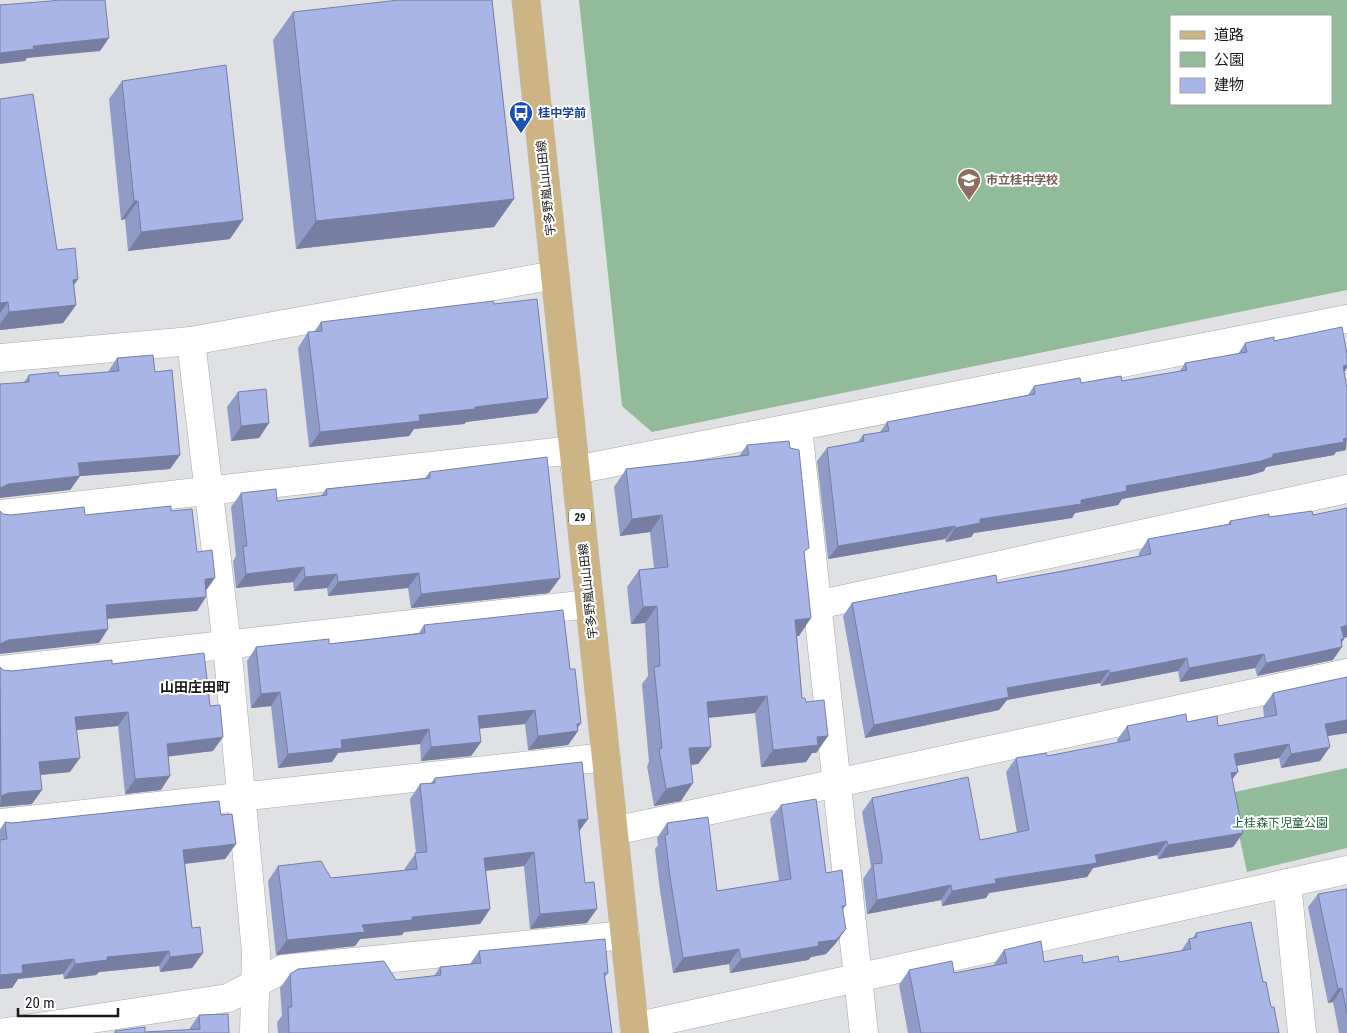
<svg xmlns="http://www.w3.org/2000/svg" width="1347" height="1033" font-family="'Roboto Condensed','Noto Sans JP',sans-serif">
<rect width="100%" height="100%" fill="#e0e1e4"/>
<g fill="#92bb9a" fill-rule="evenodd">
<path d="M579 0H1347V290L652 432 622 406ZM1331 16V104H1171V16Z"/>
<polygon points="1347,768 1347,848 1247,872 1230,793"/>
</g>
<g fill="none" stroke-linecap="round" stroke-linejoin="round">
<g stroke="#a6a7a9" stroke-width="29">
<g id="minor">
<polyline points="191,341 227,645 256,952 254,1033"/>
<polyline points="0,358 191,341 555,275"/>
<polyline points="798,428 864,1033"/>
<polyline points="575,470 1347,319"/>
<polyline points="0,514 573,450"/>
<polyline points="817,605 1347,489"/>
<polyline points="0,670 589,604"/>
<polyline points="0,823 606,757"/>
<polyline points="614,831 1347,673"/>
<polyline points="1287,883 1302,1033"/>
<polyline points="634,1027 1347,870"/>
<polyline points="0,1033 228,998 283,969 625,935"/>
</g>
</g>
<g stroke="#bfbfbf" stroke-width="29">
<polyline id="major" points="526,0 635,1033"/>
</g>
<use href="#minor" stroke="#fff" stroke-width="28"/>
<use href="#major" stroke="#ccb485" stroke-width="28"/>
</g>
<g fill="#909cc7">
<polygon points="293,12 514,199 494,227 296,249 273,40"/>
<polygon points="122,81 230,239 128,251 125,219 121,220 109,99"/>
<polygon points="0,99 57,250 78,279 74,285 76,305 63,323 0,330"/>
<polygon points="494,304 548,398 537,413 466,422 464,424 414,429 409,436 309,447 298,348 308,332 314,332 321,322"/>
<polygon points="1274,341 1347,354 1347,368 1344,372 1346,450 1336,452 1334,455 1266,467 1264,471 1251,475 1122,499 1118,505 1075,513 1072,518 974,533 971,537 946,542 945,539 828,559 817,461 827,448 858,442 863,435 880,432 887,422 1028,395 1034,386 1122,381 1180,371 1185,363 1238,354 1245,343"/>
<polygon points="117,358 155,372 180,455 170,469 80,476 70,490 24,382 29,375 59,376 108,372"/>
<polygon points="238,392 269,423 259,438 231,441 227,407"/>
<polygon points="747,445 805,555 799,636 797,636 802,698 806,702 828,736 816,753 812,753 806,762 761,767 755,713 708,718 711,747 698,764 691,765 681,801 654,806 647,766 649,762 642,684 648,676 645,623 631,624 627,587 639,570 654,568 650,532 620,536 614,487 626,469 739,456"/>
<polygon points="430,472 549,593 411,608 408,588 328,596 327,588 294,591 293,582 236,588 233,561 236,556 231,507 241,493 277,501 321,496 326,489 425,478"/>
<polygon points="1347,508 1347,637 1343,638 1344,639 1333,660 1257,676 1255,668 1180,682 1178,671 1101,686 1100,683 1048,692 1007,700 999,710 865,738 843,616 852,603 997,583 1139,556 1139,553 1148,539 1228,524 1230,521 1269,517 1313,515"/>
<polygon points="424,625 570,669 578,731 568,745 528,750 525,724 479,728 481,742 471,756 421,761 420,744 338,753 332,762 278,768 271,706 251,708 247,661 256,647 329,644 419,633"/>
<polygon points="112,664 213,751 168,756 161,790 125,794 118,726 77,730 70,772 40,775 32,804 0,807 0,667 3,670 12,671"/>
<polygon points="1347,677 1347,733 1328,736 1320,761 1281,768 1279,758 1236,766 1232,779 1243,833 1233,847 1158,859 1157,855 1093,868 1087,877 989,893 986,898 942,906 941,900 867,914 863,879 871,867 862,812 872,798 980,840 1017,833 1006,772 1016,758 1047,756 1118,743 1117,740 1127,726 1187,722 1218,726 1264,717 1263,707 1273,693"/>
<polygon points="435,778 579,832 587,923 530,929 524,866 486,871 490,909 480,924 404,932 402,935 360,939 355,946 276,955 268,881 278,866 331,878 405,870 405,868 416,853 410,799 420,784 431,783"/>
<polygon points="781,805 846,905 843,910 836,943 826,954 811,957 808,960 730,973 729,964 673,973 660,891 655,849 658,845 657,838 667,823 717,891 779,881 770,819"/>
<polygon points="221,815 236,844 225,859 185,864 192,928 203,953 192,968 160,972 159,966 99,972 96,975 64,979 63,974 18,979 12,988 0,989 0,829 5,822 12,823"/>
<polygon points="1347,889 1347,1033 1339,1033 1333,1002 1328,1003 1308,907 1318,894"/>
<polygon points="1196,933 1263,982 1279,1033 908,1033 899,985 909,970 954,973 995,965 994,964 1004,950 1044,962 1119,962 1181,951 1189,939 1193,938"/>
<polygon points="479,951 608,973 605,977 612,1033 278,1033 277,1022 282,1016 280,988 290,974 396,980 434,976 440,967 470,964"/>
<polygon points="199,1015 229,1033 114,1033 115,1031 145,1032 190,1030 190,1028"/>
</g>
<g fill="#767fa2">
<polygon points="109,38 100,51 27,58 25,61 0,64 0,53 33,46"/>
<polygon points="514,199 494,227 296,249 316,221"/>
<polygon points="134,201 138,201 125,219 121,220"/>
<polygon points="243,220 230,239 128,251 141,232"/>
<polygon points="78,279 65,297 73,280"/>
<polygon points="8,302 0,313 0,303"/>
<polygon points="76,305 63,323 0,330 0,324 9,312"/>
<polygon points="1347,365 1347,368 1339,378 1343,366"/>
<polygon points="548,398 537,413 466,422 464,424 414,429 409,436 309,447 320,432 419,415 475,407"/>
<polygon points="269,423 259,438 231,441 241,426"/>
<polygon points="1347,438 1346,450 1336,452 1334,455 1266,467 1264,471 1251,475 1122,499 1118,505 1075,513 1072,518 974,533 971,537 946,542 955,528 980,519 1081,500 1126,486"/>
<polygon points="180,455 170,469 68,477 78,463"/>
<polygon points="80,476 70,490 0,498 0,488 8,484"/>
<polygon points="662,515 650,532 620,536 632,519"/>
<polygon points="955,526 945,539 828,559 838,546"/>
<polygon points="304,567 293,582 236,588 246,574"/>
<polygon points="419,573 408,588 328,596 338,582"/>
<polygon points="337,574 327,588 294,591 305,577"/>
<polygon points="215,578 205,592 205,579"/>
<polygon points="560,578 549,593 411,608 421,594"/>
<polygon points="206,597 197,611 96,620 106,605"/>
<polygon points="657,606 645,623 631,624 643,607"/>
<polygon points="811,618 799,636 783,637 795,620"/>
<polygon points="1347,625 1347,637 1332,640 1341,627"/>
<polygon points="108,629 99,643 0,654 0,644 8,640"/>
<polygon points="1341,639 1344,639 1337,648 1342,647 1333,660 1257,676 1266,663"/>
<polygon points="1264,654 1255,668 1180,682 1189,668"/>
<polygon points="1187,658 1178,671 1101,686 1110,673"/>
<polygon points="1109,670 1100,683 1007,700 999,710 865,738 874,725 1007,688"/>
<polygon points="280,692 271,706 251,708 261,694"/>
<polygon points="767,696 755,713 695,719 707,702"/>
<polygon points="535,710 525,724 468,730 478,716"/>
<polygon points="128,712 118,726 65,731 75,717"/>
<polygon points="1347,720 1347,733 1315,738 1325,724"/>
<polygon points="581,723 575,732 578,731 568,745 528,750 538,736 577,724"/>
<polygon points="429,729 420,744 338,753 332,762 278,768 288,754 341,740"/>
<polygon points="828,736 816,753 812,753 806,762 761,767 773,750 817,737"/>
<polygon points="223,737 213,751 157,758 167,744"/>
<polygon points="481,742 471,756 421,761 431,747"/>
<polygon points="1289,744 1279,758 1224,768 1234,754"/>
<polygon points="711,747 698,764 677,766 689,748"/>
<polygon points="1330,747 1320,761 1281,768 1291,754"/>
<polygon points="80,758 70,772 29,776 39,762"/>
<polygon points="1238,772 1227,786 1231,773"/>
<polygon points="170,776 161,790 125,794 135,779"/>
<polygon points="693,783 681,801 654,806 666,789"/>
<polygon points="42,790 32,804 0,807 1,796 8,793"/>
<polygon points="588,819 578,833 578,820"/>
<polygon points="1243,833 1233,847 1158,859 1168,845"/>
<polygon points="1167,841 1157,855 1093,868 1087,877 989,893 986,898 942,906 952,891 995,879 1095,855"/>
<polygon points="236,844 225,859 173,865 183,850"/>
<polygon points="534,852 524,866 474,872 484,858"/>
<polygon points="951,885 941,900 867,914 877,900"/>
<polygon points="490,909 480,924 404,932 402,935 360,939 355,946 276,955 287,940 362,925 412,917"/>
<polygon points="597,909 587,923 530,929 540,914"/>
<polygon points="846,929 836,943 826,954 811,957 808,960 730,973 741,959 818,942"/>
<polygon points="739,949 729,964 673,973 683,958"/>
<polygon points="169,951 159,966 99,972 96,975 64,979 75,964 107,957"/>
<polygon points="203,953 192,968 160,972 170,957"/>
<polygon points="74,959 63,974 18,979 12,988 0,989 0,975 22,965"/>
<polygon points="1342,988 1333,1002 1328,1003 1338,989"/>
</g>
<g fill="#a8b5e7" stroke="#767fa2">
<polygon points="59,0 105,0 109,38 33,46 34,49 0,53 0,5 51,1"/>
<polygon points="399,0 492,0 514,199 316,221 293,12"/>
<polygon points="226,65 243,220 141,232 138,201 134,201 122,81"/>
<polygon points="33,94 57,250 75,248 78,279 73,280 76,305 9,312 8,302 0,303 0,99"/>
<polygon points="537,299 548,398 475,407 475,409 419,415 420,421 320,432 308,332 322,331 321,322 493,301 494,304"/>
<polygon points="1342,327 1347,354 1347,365 1343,366 1347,388 1347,438 1343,439 1344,442 1273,454 1273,457 1261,461 1126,486 1127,491 1081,500 1081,504 980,519 980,523 955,528 955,526 838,546 827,448 864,441 863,435 889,431 887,422 1035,394 1034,386 1080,378 1081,383 1121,376 1122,381 1187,370 1185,363 1247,352 1245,343 1274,337 1274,341"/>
<polygon points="153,355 155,372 172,370 180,455 78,463 80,476 8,484 0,488 0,384 29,382 29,375 58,372 59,376 119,371 117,358"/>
<polygon points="266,389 269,423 241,426 238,392"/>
<polygon points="789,441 790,448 799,450 809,548 804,551 811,618 795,620 802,698 805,698 806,702 824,700 828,736 817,737 818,745 773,750 767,696 707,702 711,747 689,748 693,783 666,789 659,749 662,748 654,667 660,666 657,606 643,607 639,570 668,567 662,515 632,519 626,469 749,455 747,445"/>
<polygon points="547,457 560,578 421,594 419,573 338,582 337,574 305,577 304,567 246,574 243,546 247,546 241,493 276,489 277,501 327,495 326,489 430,478 430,472"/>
<polygon points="171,506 171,511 192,509 197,552 212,550 215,578 205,579 206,597 106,605 108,629 8,640 0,644 0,511 3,514 11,515 84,507 85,515"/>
<polygon points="1347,508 1347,625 1341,627 1344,639 1341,639 1342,647 1266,663 1264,654 1189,668 1187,658 1110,673 1109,670 1057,679 1007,688 1009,697 874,725 852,603 996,575 997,583 1069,570 1151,554 1148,539 1231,524 1230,521 1269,514 1269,517 1312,511 1313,515"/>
<polygon points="563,610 570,669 575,669 581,723 577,724 578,731 538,736 535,710 478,716 481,742 431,747 429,729 341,740 342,748 288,754 280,692 261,694 256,647 329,639 329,644 425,633 424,625"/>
<polygon points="204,653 210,706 220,705 223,737 167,744 170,776 135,779 128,712 75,717 80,758 39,762 42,790 8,793 1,796 0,667 3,670 12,671 112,660 112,664"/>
<polygon points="1347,677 1347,720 1325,724 1330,747 1291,754 1289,744 1234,754 1238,772 1231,773 1243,833 1168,845 1167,841 1095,855 1097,863 995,879 996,883 952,891 951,885 877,900 873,864 882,863 882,857 872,798 968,777 980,840 1029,830 1016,758 1046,753 1047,756 1130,740 1127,726 1186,714 1187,722 1217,716 1218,726 1277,715 1273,693"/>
<polygon points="582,762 588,819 578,820 585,883 594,882 597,909 540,914 534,852 484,858 490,909 412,917 412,920 362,925 365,932 287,940 278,866 321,861 331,878 417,869 415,853 427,852 420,784 435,783 435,778"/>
<polygon points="816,799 826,873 842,870 846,905 842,906 846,929 836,940 818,942 819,946 741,959 739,949 683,958 670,877 665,835 668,834 667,823 708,817 717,891 791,879 781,805"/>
<polygon points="219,801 221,815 232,814 236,844 183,850 192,928 200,927 203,953 170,957 169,951 107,957 107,960 75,964 74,959 22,965 23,973 0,975 0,840 7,839 5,822 12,823"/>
<polygon points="1347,889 1347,1014 1342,988 1338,989 1318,894"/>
<polygon points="1251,922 1263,982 1266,982 1271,1007 1274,1007 1279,1033 921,1033 909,970 952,961 954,973 1007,963 1004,950 1041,941 1044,962 1082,955 1083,963 1118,956 1119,962 1191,949 1189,939 1197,937 1196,933"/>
<polygon points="605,939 608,973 604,973 612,1033 289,1033 288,1007 292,1007 290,974 298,969 384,961 396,980 441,975 440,967 481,963 479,951"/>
<polygon points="228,1014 229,1033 116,1033 115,1031 145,1027 145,1032 200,1029 199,1015"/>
</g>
<defs>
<g id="bus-pin" transform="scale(1.25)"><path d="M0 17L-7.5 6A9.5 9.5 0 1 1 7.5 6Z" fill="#1a4fb4" stroke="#fff"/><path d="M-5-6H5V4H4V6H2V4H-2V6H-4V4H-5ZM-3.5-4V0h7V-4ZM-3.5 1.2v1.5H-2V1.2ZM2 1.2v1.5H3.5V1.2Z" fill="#fff"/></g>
<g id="school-pin" transform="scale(1.25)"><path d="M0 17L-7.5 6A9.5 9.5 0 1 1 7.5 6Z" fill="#8d6e63" stroke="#fff"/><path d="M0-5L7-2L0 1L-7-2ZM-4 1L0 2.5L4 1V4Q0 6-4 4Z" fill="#fff"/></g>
</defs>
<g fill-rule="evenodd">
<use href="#bus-pin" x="521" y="113"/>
<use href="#school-pin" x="969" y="180"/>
</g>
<g text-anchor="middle" stroke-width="4" stroke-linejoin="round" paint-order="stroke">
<rect fill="#fff" stroke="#5e5e5f" stroke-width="1" x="569" y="508.5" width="22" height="17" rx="4"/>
<g font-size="11" font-weight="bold" fill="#19191a">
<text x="580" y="521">29</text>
</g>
<g font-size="12" font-weight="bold" fill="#164399" stroke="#fff" text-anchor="start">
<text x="538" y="117">桂中学前</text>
</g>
<g font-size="12" font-weight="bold" fill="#785e54" stroke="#fff" text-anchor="start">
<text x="986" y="184">市立桂中学校</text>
</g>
<g font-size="12" fill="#19191a" stroke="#fff">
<text transform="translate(546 188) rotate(-96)" y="4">宇多野嵐山山田線</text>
<text transform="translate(588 591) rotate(-96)" y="4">宇多野嵐山山田線</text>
</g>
<g font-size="12" fill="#195f30" stroke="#fff">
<text x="1280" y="827">上桂森下児童公園</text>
</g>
<g font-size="14" font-weight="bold" fill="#19191a" stroke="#fff">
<text x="195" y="692">山田庄田町</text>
</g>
</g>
<rect x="1170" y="15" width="162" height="90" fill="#ffffff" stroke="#a3a3a3"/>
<rect x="1180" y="31" width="25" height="8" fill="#ccb485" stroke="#a3a3a3"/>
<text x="1214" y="40" font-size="15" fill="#19191a">道路</text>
<rect x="1180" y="52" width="25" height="15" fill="#92bb9a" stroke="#a3a3a3"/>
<text x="1214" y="65" font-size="15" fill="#19191a">公園</text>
<rect x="1180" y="78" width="25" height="15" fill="#a8b5e7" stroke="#a3a3a3"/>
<text x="1214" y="90" font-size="15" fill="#19191a">建物</text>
<path d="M18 1008v8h100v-8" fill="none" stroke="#19191a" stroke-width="2.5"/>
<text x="25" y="1008" font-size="15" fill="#19191a" stroke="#ffffff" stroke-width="4" paint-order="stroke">20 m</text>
</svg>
